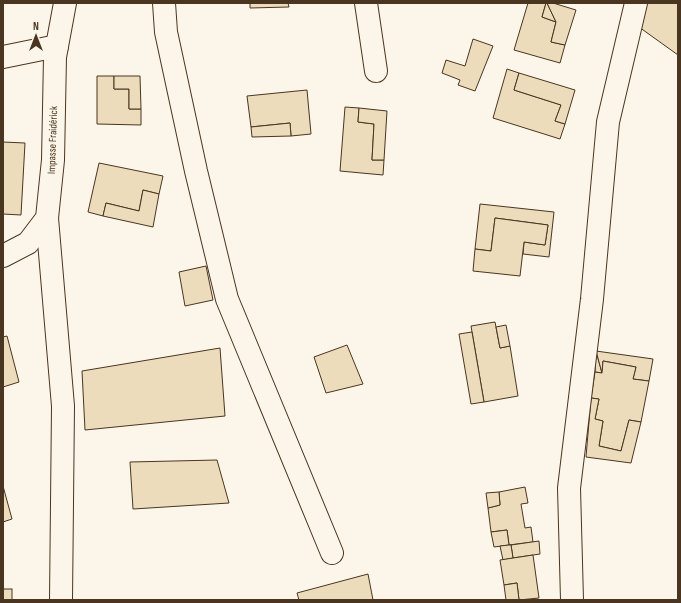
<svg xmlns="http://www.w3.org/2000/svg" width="681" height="603" font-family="'Sofia Sans Condensed',sans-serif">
<rect width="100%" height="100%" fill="#fbf6e9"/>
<g fill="#ecdcbc" stroke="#4a3520">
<polygon points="250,3 288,3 289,7 250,8"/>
<polygon points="528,3 546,3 542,17 556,22 551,42 565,45 560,63 514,50"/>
<polygon points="546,3 547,3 556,22 542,17"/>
<polygon points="547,3 553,3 576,10 565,45 551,42 556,22"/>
<polygon points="646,3 678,3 678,55 632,22"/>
<polygon points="473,39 493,46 475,91 458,85 460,80 442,73 446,60 465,66"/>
<polygon points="507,69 519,73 514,90 561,105 555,121 565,124 560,139 493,118"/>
<polygon points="519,73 575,90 565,124 555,121 561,105 514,90"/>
<polygon points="97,76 114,76 114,89 129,89 129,109 141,109 141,125 97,124"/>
<polygon points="114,76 140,76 141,109 129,109 129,89 114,89"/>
<polygon points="307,90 311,134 291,136 290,123 251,127 247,96"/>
<polygon points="345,107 359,108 358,122 374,124 372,160 384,160 383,175 340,171"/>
<polygon points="359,108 387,111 384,160 372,160 374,124 358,122"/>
<polygon points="290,123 291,136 252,137 251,127"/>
<polygon points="3,142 25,143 21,215 3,214"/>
<polygon points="99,163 163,176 159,194 143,190 139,211 106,203 103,216 88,212"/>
<polygon points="143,190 159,194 153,227 103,216 106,203 139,211"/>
<polygon points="480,204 554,212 549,257 523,254 524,242 545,245 548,225 495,218 491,251 475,249"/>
<polygon points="495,218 548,225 545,245 524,242 520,276 473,271 475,249 491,251"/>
<polygon points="206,266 213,300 185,306 179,272"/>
<polygon points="495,322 500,348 510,346 518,396 484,402 471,326"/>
<polygon points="506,325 510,346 500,348 496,327"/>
<polygon points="472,332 484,402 471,404 459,334"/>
<polygon points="7,336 19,382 3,387 3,337"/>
<polygon points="347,345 363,384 326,393 314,357"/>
<polygon points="220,348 225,416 85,430 82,371"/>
<polygon points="596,351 602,373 595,372"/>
<polygon points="596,351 653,359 649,381 633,379 636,367 603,361 602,373"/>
<polygon points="603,361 636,367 633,379 649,381 641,422 629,420 621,451 599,446 603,421 595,419 599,399 591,398 595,372 602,373"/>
<polygon points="591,398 599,399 595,419 603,421 599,446 621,451 629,420 641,422 631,463 586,457"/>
<polygon points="217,460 229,503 133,509 130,462"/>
<polygon points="3,486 12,519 3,522"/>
<polygon points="525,487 528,503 521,504 525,528 531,527 533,542 509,545 507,530 491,532 488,508 500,505 499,492"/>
<polygon points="499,492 500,505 488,508 486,493"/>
<polygon points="507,530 509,545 494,547 491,532"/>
<polygon points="539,541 540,554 513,558 511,545"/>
<polygon points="509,545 511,545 513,558 503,560 500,546"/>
<polygon points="533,555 539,598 519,600 517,583 504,585 500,560"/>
<polygon points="368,574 373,600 299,600 297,593"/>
<polygon points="517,583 519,600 506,600 504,585"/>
<rect x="3" y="589" width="9" height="11"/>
</g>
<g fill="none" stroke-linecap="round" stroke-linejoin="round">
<g stroke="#4a3520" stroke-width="24">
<g id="minor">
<polyline points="164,3 166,32 196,171 227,299 332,553"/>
<polyline points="366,3 376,71"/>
<polyline points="3,57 57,46"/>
<polyline points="47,218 63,406 61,600"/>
<polyline points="3,256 28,243 47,218 53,160 55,57 65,3"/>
<polyline points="572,600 569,488 592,299 608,122 636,3"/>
</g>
</g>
<use href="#minor" stroke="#fbf6e9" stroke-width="22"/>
</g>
<g text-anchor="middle" stroke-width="3" stroke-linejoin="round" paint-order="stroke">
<g font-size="11" fill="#4a3520" stroke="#fbf6e9">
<text transform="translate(52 140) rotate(-88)" y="4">Impasse Fraidérick</text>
</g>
</g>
<rect width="681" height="603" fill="none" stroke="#4a3520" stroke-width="8"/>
<g transform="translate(36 36)" stroke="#fbf6e9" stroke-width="3" paint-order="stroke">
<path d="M0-3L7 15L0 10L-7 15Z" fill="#4a3520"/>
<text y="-6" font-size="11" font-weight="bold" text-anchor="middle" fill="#4a3520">N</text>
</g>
</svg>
